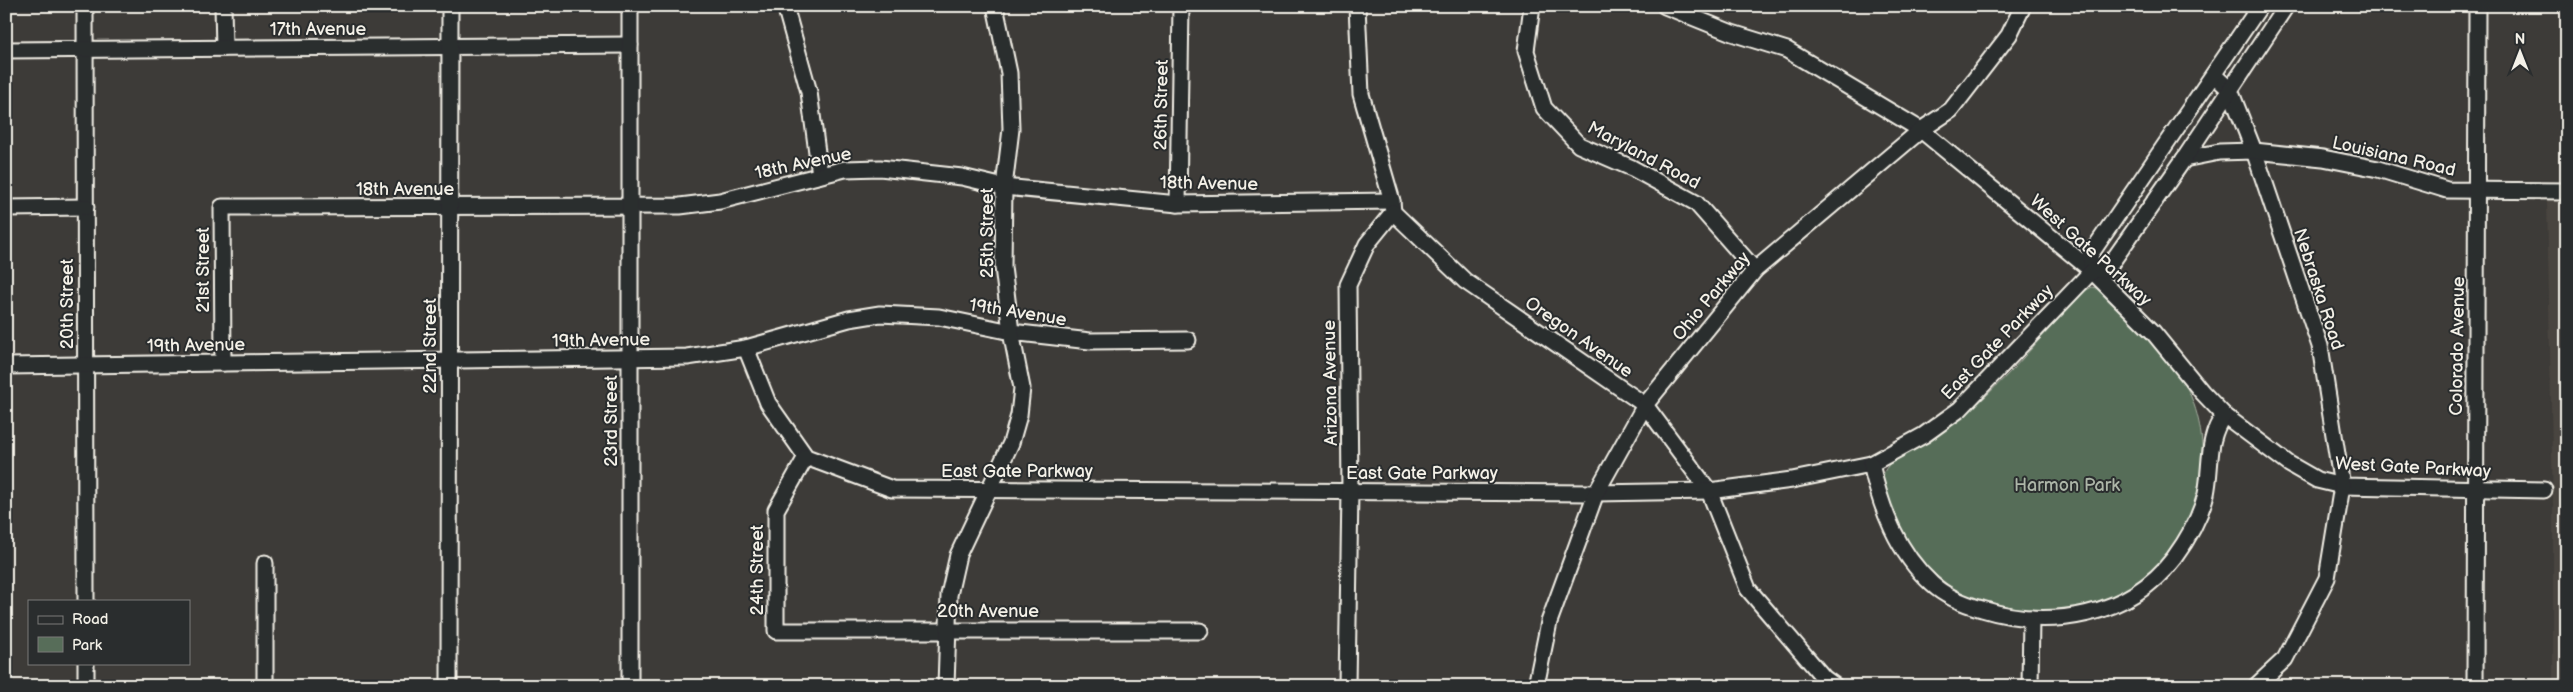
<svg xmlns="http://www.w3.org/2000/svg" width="2573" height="692" font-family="'Balsamiq Sans',sans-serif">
<rect width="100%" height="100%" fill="#3d3b38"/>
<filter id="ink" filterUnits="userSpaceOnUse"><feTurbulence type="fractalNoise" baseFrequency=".02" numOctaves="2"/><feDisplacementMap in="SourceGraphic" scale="10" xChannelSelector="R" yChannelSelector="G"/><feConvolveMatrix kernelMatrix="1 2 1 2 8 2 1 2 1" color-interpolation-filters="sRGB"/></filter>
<g filter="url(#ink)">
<polygon fill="#4a453f" points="2547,197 2567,197 2567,686 2553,686 2553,506"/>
<path fill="#576d59" stroke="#a6afa0" d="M2092 287 2100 289 2109 296C2135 324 2167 351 2185 384 2199 410 2204 440 2202 468 2192 620 1982 666 1906 539 1896 523 1880 491 1884 472 1893 453 1934 437 1952 424 2001 389 2040 337 2081 293Z"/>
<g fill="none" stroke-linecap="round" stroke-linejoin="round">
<g stroke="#f4f1e8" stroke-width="19">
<g id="minor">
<polyline points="85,6 86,601"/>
<polyline points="223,6 224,48"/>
<polyline points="785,6 809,92 820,175"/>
<polyline points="1357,6 1361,94 1392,201 1393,212 1465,281 1645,405 1709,491 1748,589 1824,678 1835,686"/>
<polyline points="1532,6 1526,51 1544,108 1579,145 1632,168 1696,203 1755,270"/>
<polyline points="1665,6 1732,33 1787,50 1921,130 2092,271 2153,332 2202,392 2224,415 2289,464 2317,480 2342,486 2544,490"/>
<polyline points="6,50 630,45"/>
<polyline points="2214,75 2230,90 2254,151 2320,346 2342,486 2327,578 2285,659 2256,686"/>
<polyline points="2184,159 2219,152 2254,151 2323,158 2378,169 2447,190 2567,191"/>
<polyline points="1178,204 1181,6"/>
<polyline points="6,208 86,207"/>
<polyline points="2092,271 2090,255 2260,6"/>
<polyline points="746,348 768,403 806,457 892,489 1596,493 1709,491 1792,480 1871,464 1924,435 1960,409 2092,271 2107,269 2184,159 2286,6"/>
<polyline points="223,363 222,207 680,206 720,201 845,169 880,168 962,177 1004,187 1178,204 1392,201"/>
<polyline points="6,366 687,357 746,348 849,319 880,314 939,317 1011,332 1090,341 1188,340"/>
<polyline points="806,457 776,510 776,631 1200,631"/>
<path d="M1871 464C1881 508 1897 552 1932 584 1945 596 1964 604 1982 609 2050 630 2129 617 2174 558 2188 539 2200 518 2206 494 2212 465 2206 440 2224 415"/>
<polyline points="265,563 265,686"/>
<polyline points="86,686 86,663"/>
<polyline points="449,686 450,6"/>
<polyline points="630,686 630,6"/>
<polyline points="946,686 949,595 958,555 1011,443 1019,415 1022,388 1011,332 1003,267 1004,187 1011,129 1009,73 995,6"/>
<polyline points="1347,686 1350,491 1348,285 1367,244 1393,212"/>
<polyline points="1536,686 1549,622 1596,493 1645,405 1755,270 1921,130 1951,110 2009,35 2023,6"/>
<polyline points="2030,686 2031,618"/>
<path d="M2475 686C2474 459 2478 233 2477 6"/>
</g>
</g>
<use href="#minor" stroke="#2a2d2e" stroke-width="15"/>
</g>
</g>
<g text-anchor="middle" stroke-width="4" stroke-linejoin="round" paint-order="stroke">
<g font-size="18" fill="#f4f1e8" stroke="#2a2d2e">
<text x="318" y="35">17th Avenue</text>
<text transform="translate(1161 105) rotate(-89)" y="6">26th Street</text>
<text transform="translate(1644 155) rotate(28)" y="6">Maryland Road</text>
<text transform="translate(2394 156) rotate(13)" y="6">Louisiana Road</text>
<text transform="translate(803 163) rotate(-12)" y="6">18th Avenue</text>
<text transform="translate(1209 183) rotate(1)" y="6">18th Avenue</text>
<text x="405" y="195">18th Avenue</text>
<text transform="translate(987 233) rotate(-90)" y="6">25th Street</text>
<text transform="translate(2091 250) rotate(42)" y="6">West Gate Parkway</text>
<text transform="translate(203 270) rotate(-90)" y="6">21st Street</text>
<text transform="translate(2319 289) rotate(72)" y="6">Nebraska Road</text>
<text transform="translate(1711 296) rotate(-50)" y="6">Ohio Parkway</text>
<text transform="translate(67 304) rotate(-90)" y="6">20th Street</text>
<text transform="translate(1018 312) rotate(9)" y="6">19th Avenue</text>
<text transform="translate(1579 337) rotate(35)" y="6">Oregon Avenue</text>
<text transform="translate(601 340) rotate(-1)" y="6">19th Avenue</text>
<text transform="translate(1997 342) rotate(-46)" y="6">East Gate Parkway</text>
<text transform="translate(196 345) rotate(-1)" y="6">19th Avenue</text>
<text transform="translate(430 346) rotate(-90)" y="6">22nd Street</text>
<text transform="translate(2457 346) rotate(-89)" y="6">Colorado Avenue</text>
<text transform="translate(1330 383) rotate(-91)" y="6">Arizona Avenue</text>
<text transform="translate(611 421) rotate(-90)" y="6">23rd Street</text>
<text transform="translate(2413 467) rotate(3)" y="6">West Gate Parkway</text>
<text x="1017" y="477">East Gate Parkway</text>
<text x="1422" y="479">East Gate Parkway</text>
<text transform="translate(757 570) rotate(-90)" y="6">24th Street</text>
<text x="988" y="617">20th Avenue</text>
</g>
<g font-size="18" fill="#adb6a8" stroke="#2a2d2e">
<text x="2067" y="491">Harmon Park</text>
</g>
</g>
<rect width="2573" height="692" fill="none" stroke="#2a2d2e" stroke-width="25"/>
<rect x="12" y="12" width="2548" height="667" fill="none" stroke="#f4f1e8" stroke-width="2" filter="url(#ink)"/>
<rect x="28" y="600" width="162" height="65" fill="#2a2d2e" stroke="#7b7b78"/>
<rect x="38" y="616" width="25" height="8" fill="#2a2d2e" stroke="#7b7b78"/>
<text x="72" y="624" font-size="15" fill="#f4f1e8">Road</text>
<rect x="38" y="637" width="25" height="15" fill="#576d59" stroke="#7b7b78"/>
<text x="72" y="650" font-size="15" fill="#f4f1e8">Park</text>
<g transform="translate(2520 52)" stroke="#2a2d2e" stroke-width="4" paint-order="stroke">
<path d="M0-4L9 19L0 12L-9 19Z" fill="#f4f1e8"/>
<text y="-8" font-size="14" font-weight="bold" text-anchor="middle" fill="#f4f1e8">N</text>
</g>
</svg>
